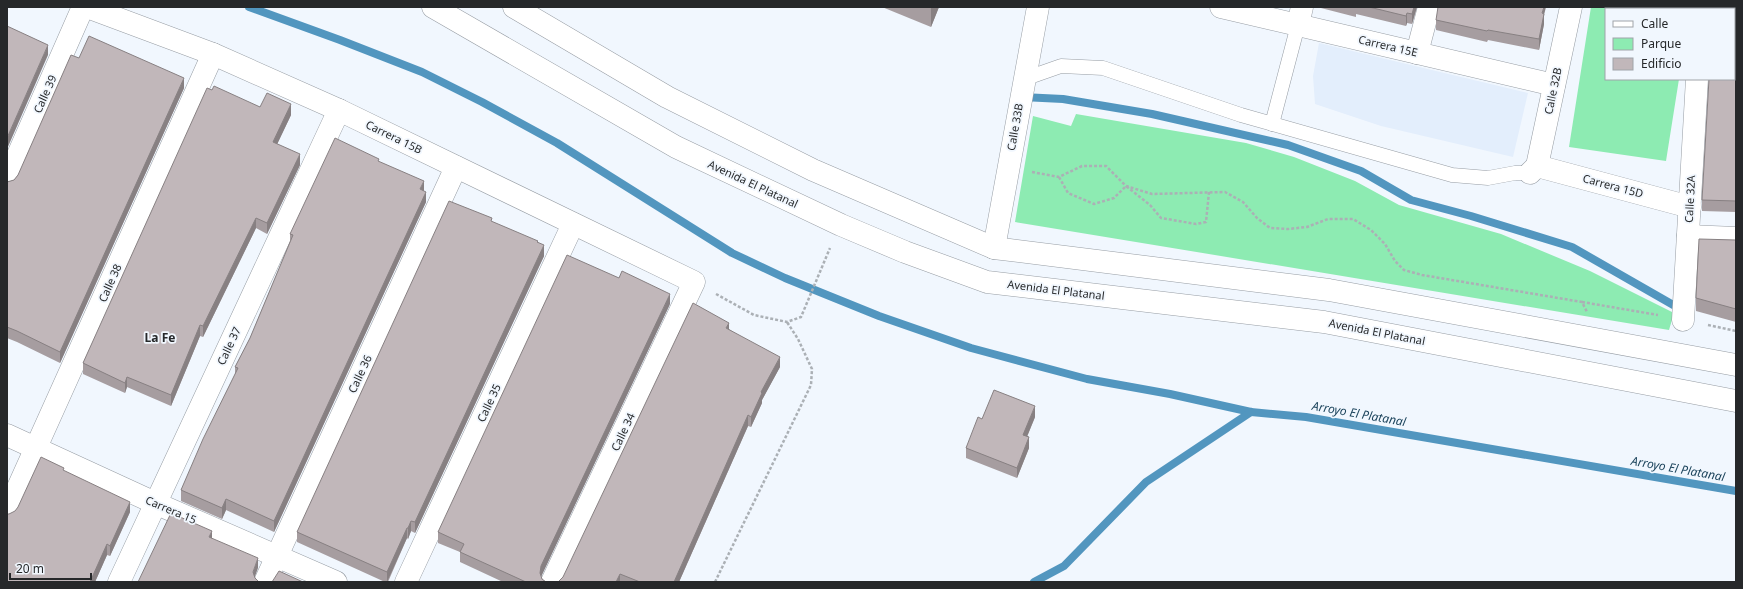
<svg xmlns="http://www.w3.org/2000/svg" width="1743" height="589" font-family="'Noto Sans',sans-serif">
<rect width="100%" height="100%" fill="#f1f7fe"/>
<polygon fill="#e3eefc" points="1319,43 1528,93 1513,157 1381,126 1315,104 1313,76"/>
<g fill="#8debb2">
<polygon points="1591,7 1690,7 1690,9 1606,9 1606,79 1679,79 1666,161 1569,147"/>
<polygon points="1076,114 1246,143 1294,157 1355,181 1399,205 1501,234 1590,271 1674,313 1669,330 1015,222 1033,116 1071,126"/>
</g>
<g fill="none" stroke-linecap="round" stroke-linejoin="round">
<g stroke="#5296bf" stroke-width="8">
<polyline points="249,7 340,40 422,72 482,102 557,143 732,253 785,278 879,316 971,348 1087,379 1170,394 1251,412 1306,417 1736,491"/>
<polyline points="1022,97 1063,99 1152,114 1288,145 1361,171 1411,200 1471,216 1572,247 1682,310"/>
<polyline points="1034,582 1064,566 1146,482 1251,412"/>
</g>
<g stroke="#979da4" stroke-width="15">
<g id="lane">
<polyline points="1024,79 1061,66 1103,68 1241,115 1452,175 1488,178 1515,173 1530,173"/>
<polyline points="1272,124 1298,25"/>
</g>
</g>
<g stroke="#979da4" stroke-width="23">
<g id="street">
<polyline points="87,7 213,54 339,110 694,282 552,582"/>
<polyline points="1221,7 1554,85"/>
<polyline points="1701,9 1701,7"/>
<polyline points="1298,25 1302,7"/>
<polyline points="1417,53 1429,7"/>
<polyline points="1537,166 1690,207"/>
<polyline points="1530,173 1537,166 1571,7"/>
<polyline points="7,180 83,7"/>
<polyline points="1688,236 1736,238"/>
<polyline points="994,248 1038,7"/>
<polyline points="1683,320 1697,79"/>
<polyline points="7,435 155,503 336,582"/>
<polyline points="7,512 213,54"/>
<polyline points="119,582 339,110"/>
<polyline points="265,582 456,167"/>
<polyline points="406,582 573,224"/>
</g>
</g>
<g stroke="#979da4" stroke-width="23">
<g id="secondary">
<polyline points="433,7 676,147 841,225 905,252 987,282 1324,322 1736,401"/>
<polyline points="514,7 667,97 813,170 994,248 1329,290 1736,365"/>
</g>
</g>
<g stroke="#abb0b5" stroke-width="2.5" stroke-dasharray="3 2" stroke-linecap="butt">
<polyline points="1032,172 1059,177 1082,166 1106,166 1126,186 1152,194 1225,192 1243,202 1257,218 1270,228 1288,229 1307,227 1328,219 1353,219 1371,230 1385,244 1395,261 1404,270 1422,275 1582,302 1587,312"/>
<polyline points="1059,177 1068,193 1094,204 1114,198 1126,186 1150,205 1161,218 1196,224 1206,222 1209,192"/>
<polyline points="716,294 754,315 787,322 801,317 830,248"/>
<polyline points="1582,302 1658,315"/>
<polyline points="1708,325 1736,331"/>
<polyline points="715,582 811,385 812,369 798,339 787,322"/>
</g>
<use href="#lane" stroke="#fff" stroke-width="14"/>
<use href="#street" stroke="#fff" stroke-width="22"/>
<use href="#secondary" stroke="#fff" stroke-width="22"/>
</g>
<g fill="#a69da0">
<polygon points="882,7 939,7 931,27"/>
<polygon points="1317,7 1417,7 1412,24 1407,23 1406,26 1356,14 1356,17"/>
<polygon points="1736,7 1736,212 1702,211 1702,200"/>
<polygon points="1544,15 1544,24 1539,50 1488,40 1487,42 1436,30 1436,20"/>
<polygon points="79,58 184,88 60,363 17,342 7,338 7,182 14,180 18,175"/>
<polygon points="212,90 260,107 291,115 277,144 300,165 267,234 256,228 203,337 200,336 171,406 127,387 125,393 83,374 83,363"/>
<polygon points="379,162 424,191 426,202 274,532 226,510 222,519 181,501 181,490 235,375 235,367 250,338 290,242 290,234"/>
<polygon points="492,222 538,242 544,256 415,533 411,531 408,539 407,538 388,582 385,582 297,542 297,532"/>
<polygon points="1736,240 1736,322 1696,311 1696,298"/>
<polygon points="670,304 541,576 542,579 546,582 503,582 460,562 460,552 438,543 438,532"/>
<polygon points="729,329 780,367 762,400 762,403 751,427 748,426 679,582 558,582 563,577"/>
<polygon points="1035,417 1027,437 1029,448 1017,478 966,458 966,448 982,419"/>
<polygon points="64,471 130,512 110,556 107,555 95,582 7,582 15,511"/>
</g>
<g fill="#878082">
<polygon points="931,7 939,7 931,27"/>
<polygon points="1414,7 1417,7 1412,24 1412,14"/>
<polygon points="1544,7 1546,7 1544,15 1544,24 1539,50 1539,39 1542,13"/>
<polygon points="1407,13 1407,23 1406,26 1406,16"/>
<polygon points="48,45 48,55 7,149 7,138"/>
<polygon points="184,78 184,88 60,363 60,352"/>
<polygon points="291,104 291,115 273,153 273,142"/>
<polygon points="300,154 300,165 267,234 267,223"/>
<polygon points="424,181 424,192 420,189"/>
<polygon points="426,192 426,202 274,532 274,521"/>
<polygon points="256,218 256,228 203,337 203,326"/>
<polygon points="544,245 544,256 415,533 415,522"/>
<polygon points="670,294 670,304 541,577 540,573 541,566"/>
<polygon points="729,323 729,333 726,328"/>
<polygon points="200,325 200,336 171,406 171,395"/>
<polygon points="780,357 780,367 762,400 762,403 751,427 751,417 761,392"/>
<polygon points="127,377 127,387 125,393 125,383"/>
<polygon points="1035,406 1035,417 1023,446 1023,435"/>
<polygon points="748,415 748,426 679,582 674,582"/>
<polygon points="1029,437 1029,448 1017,478 1017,468"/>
<polygon points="226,499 226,510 222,519 222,508"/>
<polygon points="130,502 130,512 110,556 110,546"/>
<polygon points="411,521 411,531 408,539 408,528"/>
<polygon points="407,528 407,538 387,582 387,572"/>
<polygon points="212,531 212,542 209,537"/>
<polygon points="107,544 107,555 95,582 90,582"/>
<polygon points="258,558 258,568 253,582 253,572"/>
<polygon points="620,574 620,582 616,582"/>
</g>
<g fill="#c1b7ba" stroke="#878082">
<polygon points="1369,7 1414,7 1412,14 1407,13 1406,16"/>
<polygon points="1438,7 1544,7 1542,13 1544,14 1539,39 1488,30 1487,31 1436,20"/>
<polygon points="1710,7 1736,7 1736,201 1702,200 1709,79 1734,79 1734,9 1710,9"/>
<polygon points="7,26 48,45 7,138"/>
<polygon points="89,36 184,78 60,352 17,331 7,327 7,182 14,180 18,175 71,55 79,58"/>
<polygon points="214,86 260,107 267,93 291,104 273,142 300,154 267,223 256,218 203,326 200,325 171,395 127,377 125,383 83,363 207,88 212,90"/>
<polygon points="335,138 379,159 378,161 424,181 420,189 426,192 274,521 226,499 222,508 181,490 203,439 238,368 235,367 250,338 293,235 290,234"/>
<polygon points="449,201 492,218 491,221 538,241 537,242 544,245 415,522 411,521 408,528 407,528 387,572 297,532"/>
<polygon points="1699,239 1736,240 1736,309 1696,298"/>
<polygon points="567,255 619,278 622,271 670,294 541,566 540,573 542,579 546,582 526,582 460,552 464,544 438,532"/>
<polygon points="693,303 729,323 726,328 780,357 761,392 762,393 751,417 748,415 674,582 640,582 620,574 616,582 558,582 563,577"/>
<polygon points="994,390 1035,406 1023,435 1029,437 1017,468 966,448 978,417 982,419"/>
<polygon points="41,457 64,468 63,470 130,502 110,546 107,544 90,582 7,582 7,514 9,514 15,511 18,507"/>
<polygon points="171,513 212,531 209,537 258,558 253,572 255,578 259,582 138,582"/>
<polygon points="279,571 303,582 272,582"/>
</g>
<g text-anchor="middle" stroke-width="3.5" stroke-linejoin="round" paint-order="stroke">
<g font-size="11" fill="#26282a" stroke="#f1f7fe">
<text transform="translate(1388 46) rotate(13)" y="4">Carrera 15E</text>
<text transform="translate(1553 91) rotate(-78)" y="4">Calle 32B</text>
<text transform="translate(45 94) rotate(-66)" y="4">Calle 39</text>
<text transform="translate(1015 127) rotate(-80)" y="4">Calle 33B</text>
<text transform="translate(394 137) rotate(26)" y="4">Carrera 15B</text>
<text transform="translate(753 184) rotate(25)" y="4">Avenida El Platanal</text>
<text transform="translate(1613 186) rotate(15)" y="4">Carrera 15D</text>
<text transform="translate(1690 199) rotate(-87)" y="4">Calle 32A</text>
<text transform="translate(110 283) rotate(-66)" y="4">Calle 38</text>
<text transform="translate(1056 290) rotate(7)" y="4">Avenida El Platanal</text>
<text transform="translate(1377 332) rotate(11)" y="4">Avenida El Platanal</text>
<text transform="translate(229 346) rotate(-65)" y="4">Calle 37</text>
<text transform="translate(360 374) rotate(-65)" y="4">Calle 36</text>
<text transform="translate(489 403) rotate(-65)" y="4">Calle 35</text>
<text transform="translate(623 432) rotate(-65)" y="4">Calle 34</text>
<text transform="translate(171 510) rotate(23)" y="4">Carrera 15</text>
</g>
<g font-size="12" font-weight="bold" fill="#26282a" stroke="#f1f7fe">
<text x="160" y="342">La Fe</text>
</g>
<g font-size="12" font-style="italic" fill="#1c445c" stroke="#f1f7fe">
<text transform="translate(1359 414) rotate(10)" y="4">Arroyo El Platanal</text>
<text transform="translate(1678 469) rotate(10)" y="4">Arroyo El Platanal</text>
</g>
</g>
<rect width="1743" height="589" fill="none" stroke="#26282a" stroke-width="16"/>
<rect x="1605" y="8" width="130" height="72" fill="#f1f7fe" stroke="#a0a4a9"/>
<rect x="1613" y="21" width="20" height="6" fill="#ffffff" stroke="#a0a4a9"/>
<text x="1641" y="28" font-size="12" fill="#26282a">Calle</text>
<rect x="1613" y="38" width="20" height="12" fill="#8debb2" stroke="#a0a4a9"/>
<text x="1641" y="48" font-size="12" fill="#26282a">Parque</text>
<rect x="1613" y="58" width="20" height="12" fill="#c1b7ba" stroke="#a0a4a9"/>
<text x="1641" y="68" font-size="12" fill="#26282a">Edificio</text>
<path d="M10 573v6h81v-6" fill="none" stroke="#26282a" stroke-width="2"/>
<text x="16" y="573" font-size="12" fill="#26282a" stroke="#f1f7fe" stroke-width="3" paint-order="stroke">20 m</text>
</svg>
